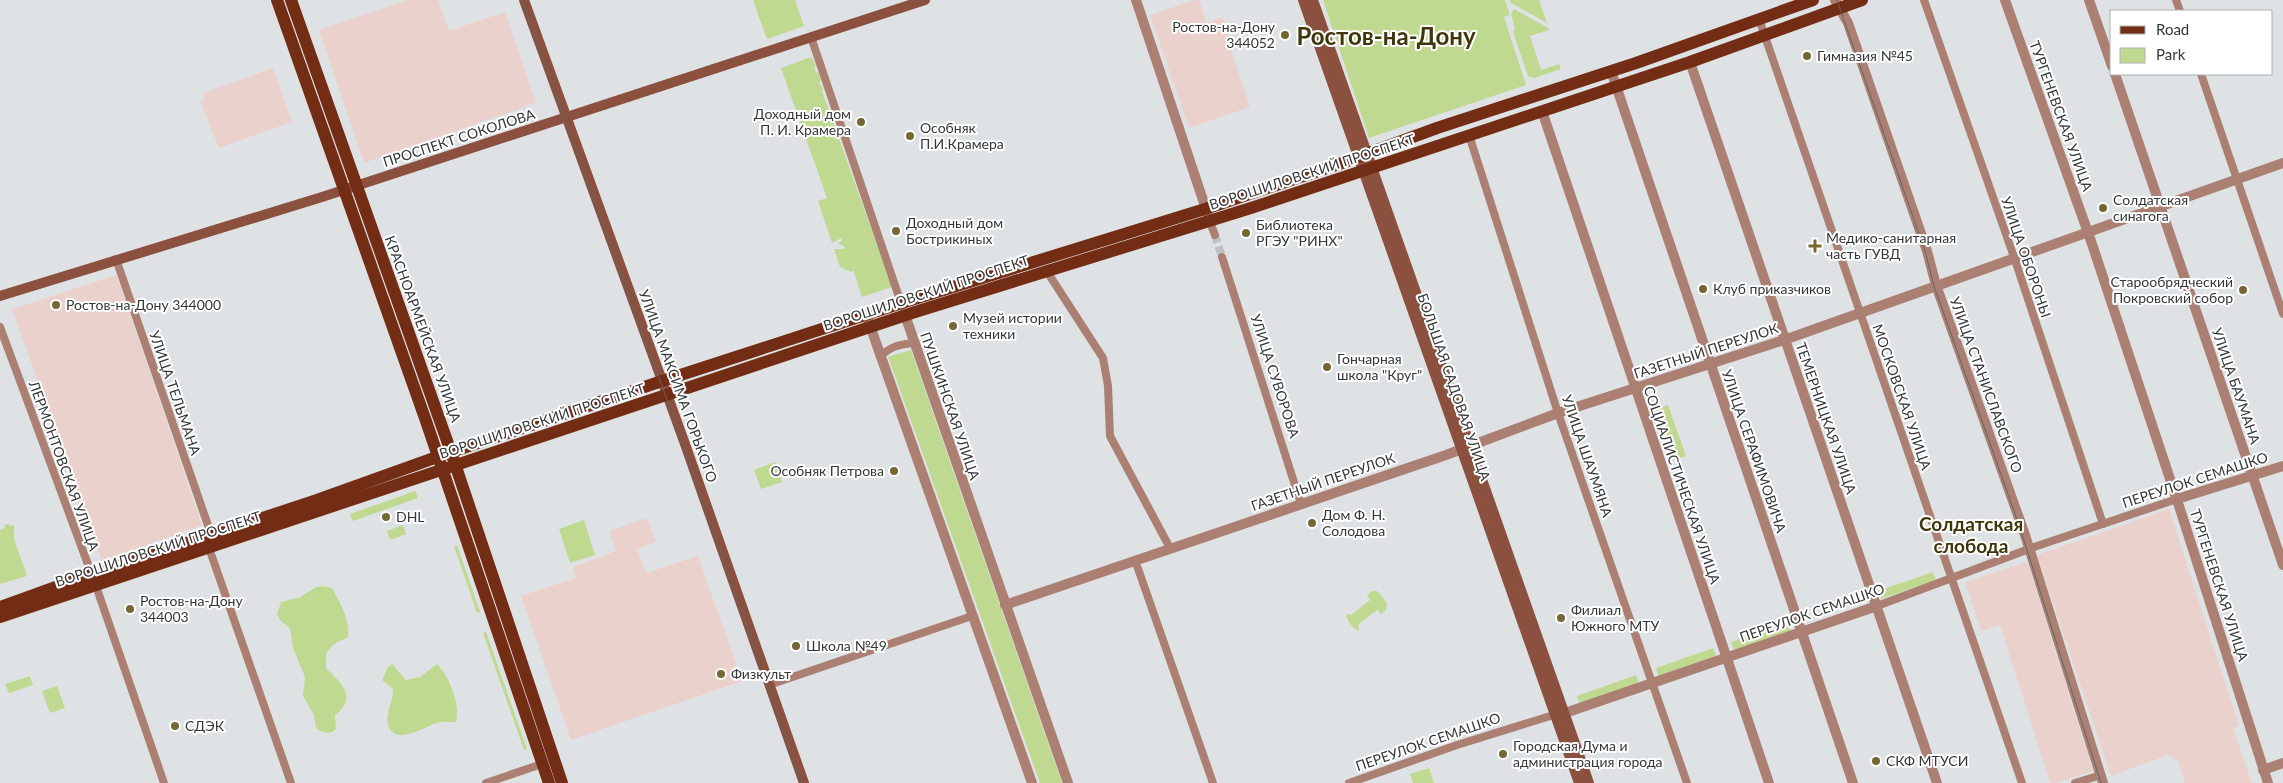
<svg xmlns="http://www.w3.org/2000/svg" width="2283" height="783" font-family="Lato,sans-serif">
<rect width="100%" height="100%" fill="#dfe2e5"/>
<g fill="#ebd1cc">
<polygon points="407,0 438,0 449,31 505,12 536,103 364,163 319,30"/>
<polygon points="1194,0 1199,0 1207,23 1223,17 1234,49 1231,50 1250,107 1189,128 1150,15"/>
<polygon points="273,68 292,122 219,148 200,101 205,99 203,93"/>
<polygon points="117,275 202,525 102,561 12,309"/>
<polygon points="2169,509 2239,726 2233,728 2252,783 2185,783 2178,761 2168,755 2111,776 2037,555"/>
<polygon points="647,518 656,542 637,549 646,573 698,556 742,681 571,740 521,596 576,578 573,567 616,551 609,531"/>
<polygon points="2027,562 2093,771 2055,783 2050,783 2000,625 1981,631 1965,582"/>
</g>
<g fill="#c0d990">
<polygon points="753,0 795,0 804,26 767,39"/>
<polygon points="1323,0 1505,0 1510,15 1504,17 1526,85 1369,138"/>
<polygon points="1510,0 1539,0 1547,23 1511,3"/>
<polygon points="1514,9 1548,28 1549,30 1530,36 1541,70 1559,64 1561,69 1534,78 1528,76 1513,32 1515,29 1511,14"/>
<polygon points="811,57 816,66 814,68 816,73 818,72 821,80 819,83 823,88 822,91 892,287 862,297 853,270 851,272 840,267 834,249 845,249 844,246 838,244 842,240 841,238 832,243 818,201 827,198 781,68"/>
<polygon points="911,350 1062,783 1040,783 899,387 888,357"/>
<polygon points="1668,405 1686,456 1674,460 1656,409"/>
<polygon points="775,462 782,482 761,489 754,470"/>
<polygon points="415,491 418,498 353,521 350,514"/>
<polygon points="584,520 595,555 570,563 559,529"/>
<polygon points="9,524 10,526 14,525 14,539 27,576 0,584 0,530 5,528 4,525"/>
<polygon points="403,525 406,534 390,540 387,531"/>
<polygon points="457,545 480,612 477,613 454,546"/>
<polygon points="1933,572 1936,580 1881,599 1878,591"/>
<path d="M323 586 332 588C340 603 350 619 348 637L334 644 326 653V668C340 682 359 697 335 715L336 729C331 735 322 733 316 728L314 715 303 696 305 677 293 648 290 628 281 621 277 614 281 602 300 597 316 587Z"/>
<path d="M1372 591H1377L1387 603 1386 610 1381 614 1377 610 1358 625 1359 631C1353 629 1346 620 1346 614L1351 615 1370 600 1367 595Z"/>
<polygon points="1788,622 1790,631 1734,650 1731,642"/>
<polygon points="486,632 527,749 524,750 483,633"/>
<polygon points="1713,648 1716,656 1658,676 1656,668"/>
<path d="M392 664 406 680 420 677 437 664C449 675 461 706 456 722 449 722 442 721 436 723 425 727 393 747 388 724 385 713 394 700 393 689L382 680 388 667Z"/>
<polygon points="1636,675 1639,684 1580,704 1577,696"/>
<polygon points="30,676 33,685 9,693 5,684"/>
<polygon points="57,686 65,708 50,713 42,691"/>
<polygon points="1429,768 1434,783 1413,783 1410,774"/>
</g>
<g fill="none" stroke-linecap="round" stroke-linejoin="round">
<polyline stroke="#bdc0c2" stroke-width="8" stroke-dasharray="8 4" stroke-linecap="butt" points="1215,235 1222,257"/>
<g stroke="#ab8073" stroke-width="8">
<polyline points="1924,0 2014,257 2103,524"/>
<polyline points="2176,0 2180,11"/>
<polyline points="1759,19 2022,783"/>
<polyline points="811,37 902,306"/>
<polyline points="2201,74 2283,314"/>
<polyline points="1469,135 1558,413 1687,783"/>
<polyline points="1210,222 1215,235"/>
<polyline points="1222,257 1301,504"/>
<polyline points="116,259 211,534"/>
<polyline points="1046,270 1103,358 1108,386 1110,436 1170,548"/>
<polyline points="0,327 96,586 164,783"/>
<path d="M880 357C889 347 900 344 914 343"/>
<polyline points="209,548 291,783"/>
<polyline points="1135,560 1213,783"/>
<polyline points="1877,606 2037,546 2177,499"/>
<polyline points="769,685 972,616"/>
<polyline points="486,783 542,764"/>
<polyline points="1349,783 1457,745 1560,713"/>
<polyline points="2075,783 2101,775"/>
</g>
<g stroke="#ab8073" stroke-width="10">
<polyline points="1136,0 1208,215"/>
<polyline points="1835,0 1848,23 1927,251 1936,285 2025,535 2103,783"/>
<polyline points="2005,0 2091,241 2179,506 2268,783"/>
<polyline points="2089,0 2112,66"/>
<polyline points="1690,62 1937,783"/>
<polyline points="1611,71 1853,783"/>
<polyline points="2115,74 2283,565"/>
<polyline points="1542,111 1769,783"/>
<polyline points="905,315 1068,783"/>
<polyline points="868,320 1032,783"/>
<polyline points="2177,499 2283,466"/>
<polyline points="1005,605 1446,455 1558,413 1784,340 2283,163"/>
<polyline points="1565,713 1877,606"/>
<polyline points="2263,770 2283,763"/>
</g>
<g stroke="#8c513e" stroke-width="10">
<polyline points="524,0 685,444 804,783"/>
<polyline points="1303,0 1579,783"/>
<polyline points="1313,0 1589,783"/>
<polyline points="0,296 322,197 925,0"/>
</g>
<g stroke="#742d15" stroke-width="12">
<polyline points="277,0 426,421 549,783"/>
<polyline points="291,0 451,452 562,783"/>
<polyline points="0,607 78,579 317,500 451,452 662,381 911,300 1205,209 1342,163 1437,128 1636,63 1813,0"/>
<polyline points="0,617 915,312 1251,208 1690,62 1862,0"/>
</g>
<g stroke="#626465" stroke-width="1">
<polyline points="522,0 683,444 802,783"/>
<polyline points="1837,0 1925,251 1934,286 2020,528 2101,783"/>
</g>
</g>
<g fill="#746734" stroke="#fff" stroke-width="2">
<circle cx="1285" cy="35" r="5"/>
<circle cx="1807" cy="56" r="5"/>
<circle cx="861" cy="122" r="5"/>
<circle cx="910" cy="136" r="5"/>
<circle cx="2103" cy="208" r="5"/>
<circle cx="896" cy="231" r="5"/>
<circle cx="1246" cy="233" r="5"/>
<path d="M1812.5 238.5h5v5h5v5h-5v5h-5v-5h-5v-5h5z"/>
<circle cx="1703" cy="289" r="5"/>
<circle cx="2243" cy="290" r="5"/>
<circle cx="56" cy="305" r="5"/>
<circle cx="953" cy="326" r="5"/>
<circle cx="1327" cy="367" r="5"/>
<circle cx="894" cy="471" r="5"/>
<circle cx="386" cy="517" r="5"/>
<circle cx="1312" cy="523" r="5"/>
<circle cx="130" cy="609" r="5"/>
<circle cx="1561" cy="618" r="5"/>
<circle cx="796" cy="646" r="5"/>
<circle cx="721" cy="674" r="5"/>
<circle cx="175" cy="726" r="5"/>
<circle cx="1503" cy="754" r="5"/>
<circle cx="1876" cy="761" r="5"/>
</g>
<g text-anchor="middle" stroke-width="4" stroke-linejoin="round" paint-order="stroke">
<g font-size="14" fill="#353637" stroke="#fff" text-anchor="start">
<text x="1275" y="32" text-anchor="end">Ростов-на-Дону<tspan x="1275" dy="16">344052</tspan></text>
<text x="1817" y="61">Гимназия №45</text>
<text x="851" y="119" text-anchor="end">Доходный дом<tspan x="851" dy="16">П. И. Крамера</tspan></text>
<text x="920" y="133">Особняк<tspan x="920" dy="16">П.И.Крамера</tspan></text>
<text x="2113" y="205">Солдатская<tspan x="2113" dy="16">синагога</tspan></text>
<text x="906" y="228">Доходный дом<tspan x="906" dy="16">Бострикиных</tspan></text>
<text x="1256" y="230">Библиотека<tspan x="1256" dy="16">РГЭУ "РИНХ"</tspan></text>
<text x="1826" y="243">Медико-санитарная<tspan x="1826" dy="16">часть ГУВД</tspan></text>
<text x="2233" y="287" text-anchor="end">Старообрядческий<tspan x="2233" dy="16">Покровский собор</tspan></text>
<text x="1713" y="294">Клуб приказчиков</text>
<text x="66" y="310">Ростов-на-Дону 344000</text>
<text x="963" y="323">Музей истории<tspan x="963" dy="16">техники</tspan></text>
<text x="1337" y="364">Гончарная<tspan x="1337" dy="16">школа "Круг"</tspan></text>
<text x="884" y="476" text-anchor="end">Особняк Петрова</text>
<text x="1322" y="520">Дом Ф. Н.<tspan x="1322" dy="16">Солодова</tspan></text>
<text x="396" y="522">DHL</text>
<text x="140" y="606">Ростов-на-Дону<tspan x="140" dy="16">344003</tspan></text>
<text x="1571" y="615">Филиал<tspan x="1571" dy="16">Южного МТУ</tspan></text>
<text x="806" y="651">Школа №49</text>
<text x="731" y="679">Физкульт</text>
<text x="185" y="731">СДЭК</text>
<text x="1513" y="751">Городская Дума и<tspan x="1513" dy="16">администрация города</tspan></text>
<text x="1886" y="766">СКФ МТУСИ</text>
</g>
<g font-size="14" fill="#353637" stroke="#fff">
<text transform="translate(2061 116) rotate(70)" y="5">ТУРГЕНЕВСКАЯ УЛИЦА</text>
<text transform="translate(459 138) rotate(-18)" y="5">ПРОСПЕКТ СОКОЛОВА</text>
<text transform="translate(1312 172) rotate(-18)" y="5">ВОРОШИЛОВСКИЙ ПРОСПЕКТ</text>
<text transform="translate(2026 257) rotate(71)" y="5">УЛИЦА ОБОРОНЫ</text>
<text transform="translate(926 293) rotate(-18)" y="5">ВОРОШИЛОВСКИЙ ПРОСПЕКТ</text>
<text transform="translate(423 329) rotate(70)" y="5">КРАСНОАРМЕЙСКАЯ УЛИЦА</text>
<text transform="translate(1706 351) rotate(-18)" y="5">ГАЗЕТНЫЙ ПЕРЕУЛОК</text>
<text transform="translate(1275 376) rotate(72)" y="5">УЛИЦА СУВОРОВА</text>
<text transform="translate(1986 385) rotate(70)" y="5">УЛИЦА СТАНИСЛАВСКОГО</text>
<text transform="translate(678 386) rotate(70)" y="5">УЛИЦА МАКСИМА ГОРЬКОГО</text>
<text transform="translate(2236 386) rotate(71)" y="5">УЛИЦА БАУМАНА</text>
<text transform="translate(1454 387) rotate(71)" y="5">БОЛЬШАЯ САДОВАЯ УЛИЦА</text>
<text transform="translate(175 393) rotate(71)" y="5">УЛИЦА ТЕЛЬМАНА</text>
<text transform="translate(1902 397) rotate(71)" y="5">МОСКОВСКАЯ УЛИЦА</text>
<text transform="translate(950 406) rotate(71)" y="5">ПУШКИНСКАЯ УЛИЦА</text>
<text transform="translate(1826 418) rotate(71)" y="5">ТЕМЕРНИЦКАЯ УЛИЦА</text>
<text transform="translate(542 421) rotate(-18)" y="5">ВОРОШИЛОВСКИЙ ПРОСПЕКТ</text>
<text transform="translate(1754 451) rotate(71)" y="5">УЛИЦА СЕРАФИМОВИЧА</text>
<text transform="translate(1587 456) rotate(71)" y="5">УЛИЦА ШАУМЯНА</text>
<text transform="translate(64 466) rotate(70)" y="5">ЛЕРМОНТОВСКАЯ УЛИЦА</text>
<text transform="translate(2195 480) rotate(-18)" y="5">ПЕРЕУЛОК СЕМАШКО</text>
<text transform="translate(1323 482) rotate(-19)" y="5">ГАЗЕТНЫЙ ПЕРЕУЛОК</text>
<text transform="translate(1682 485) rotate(71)" y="5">СОЦИАЛИСТИЧЕСКАЯ УЛИЦА</text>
<text transform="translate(158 549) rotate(-18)" y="5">ВОРОШИЛОВСКИЙ ПРОСПЕКТ</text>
<text transform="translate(2219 585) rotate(72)" y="5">ТУРГЕНЕВСКАЯ УЛИЦА</text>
<text transform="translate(1812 613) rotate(-19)" y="5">ПЕРЕУЛОК СЕМАШКО</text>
<text transform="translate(1428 742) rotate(-19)" y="5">ПЕРЕУЛОК СЕМАШКО</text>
</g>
<g font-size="19" font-weight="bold" fill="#3f350a" stroke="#fff">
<text x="1971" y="531">Солдатская<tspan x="1971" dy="22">слобода</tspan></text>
</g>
<g font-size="24" font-weight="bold" fill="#3f350a" stroke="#fff">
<text x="1386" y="45">Ростов-на-Дону</text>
</g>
</g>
<rect x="2110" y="10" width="162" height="65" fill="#ffffff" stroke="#aeafaf"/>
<rect x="2120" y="26" width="25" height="8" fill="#742d15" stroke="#aeafaf"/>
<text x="2156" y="35" font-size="15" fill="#353637">Road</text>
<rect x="2120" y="48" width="25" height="15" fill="#c0d990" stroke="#aeafaf"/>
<text x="2156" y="60" font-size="15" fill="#353637">Park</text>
</svg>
